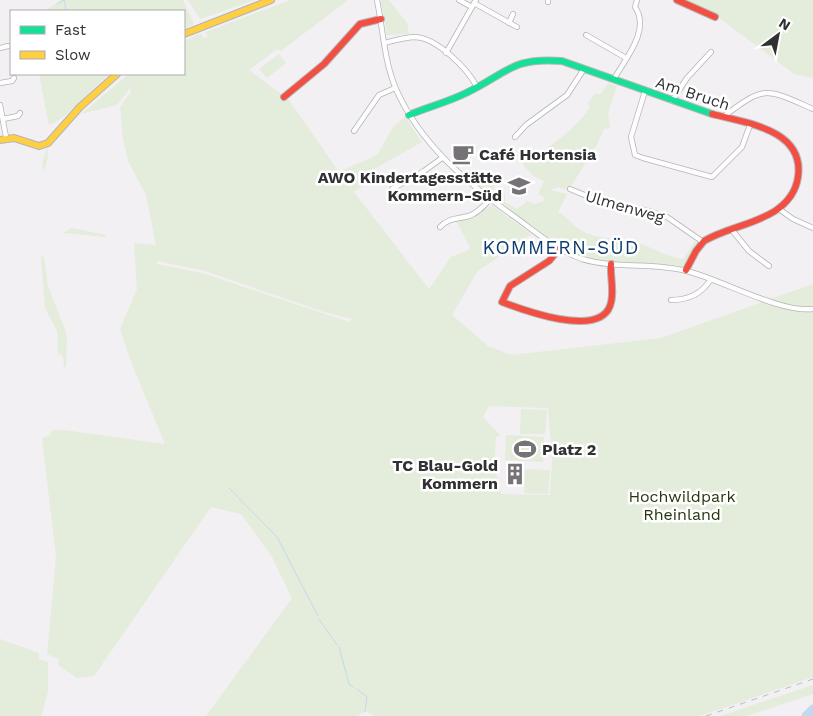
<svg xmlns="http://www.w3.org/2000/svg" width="813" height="716" font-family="'Work Sans',sans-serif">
<rect width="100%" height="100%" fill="#f2f0f3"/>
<g fill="#e4ecdb" fill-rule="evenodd">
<polygon points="61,0 183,0 194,24 184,29 184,11 45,11"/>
<polygon points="188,0 255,0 200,19"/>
<path d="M290 0H348L281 51 277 49 249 70 289 100 339 172 377 155 393 127 405 117 422 142 369 172 368 182 354 192 429 289 451 257 471 249 456 221 474 217 492 205 531 234 477 272 452 315 488 346 511 355 661 338 813 284V677L700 716H374L366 711 357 716H206L292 598 272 557 241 514 211 507 94 676 77 678 58 665 59 659 47 654 56 557 42 438 49 436 52 430H64L165 444 130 359 120 329 137 289 134 243 156 245 146 195 128 161 123 139 120 107 131 92 130 88 117 105 81 114 129 74H184V41L201 33 203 38 208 37 206 32ZM157 261 202 270 324 312 352 319 349 322 202 273 157 264ZM489 406 548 408 552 460 550 495 501 494 494 464 496 437 500 435 483 417Z"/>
<polygon points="381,0 389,0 407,23 409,34 387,35"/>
<polygon points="688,0 813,0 813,78 794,74 715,15 686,3"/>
<polygon points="279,54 286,63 267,78 259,69"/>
<path d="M39 74H110C92 87 66 120 49 125Z"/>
<path d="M608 83 617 86 608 113 610 128 604 129 597 145 570 188 564 189 560 187 550 190 567 194 558 212C567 216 573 226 582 231 598 240 614 237 632 241 650 245 664 257 683 259L695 241 699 245 684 266C655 262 625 264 596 259 559 252 523 222 496 197L502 189 505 193V202L517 209 527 201 535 204 543 201 544 197 538 194 544 181 535 177 523 165 526 159 522 155 527 151 538 155C556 141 578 127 590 107L588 103 595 94H601Z"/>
<polygon points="47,146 48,156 44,172 42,165"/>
<polygon points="489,179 493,182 495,186 490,194 479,185"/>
<polygon points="71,228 106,235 105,237 63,233"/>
<polygon points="41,256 44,257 48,286 67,335 66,367 64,367 63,357 58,353 57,331 45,308"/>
<polygon points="521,409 547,410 545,434 520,434"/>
<polygon points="506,435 544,437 543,462 505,460"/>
<polygon points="525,469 550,470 548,494 524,493"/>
<polygon points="0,639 39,653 39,659 48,662 48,692 41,716 0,716"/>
<polygon points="813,685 813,694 747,716 720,716"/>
</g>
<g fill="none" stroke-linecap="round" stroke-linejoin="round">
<g stroke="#c2daed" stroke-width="1">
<polyline points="57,4 64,0"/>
<polyline points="64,11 66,10 64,0"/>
<polyline points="229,488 277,537 318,616"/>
<polyline points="319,619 337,645"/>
<polyline points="339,647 349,684 353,687"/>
<polyline points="357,689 367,697 365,712"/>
</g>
<polyline stroke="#c2daed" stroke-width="9" points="806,716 813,709"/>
<g stroke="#b5b4b6" stroke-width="6">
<g id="street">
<path d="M377 0C383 29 384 61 396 89 420 144 467 183 515 217 537 233 556 250 582 259 616 269 653 262 687 271 722 280 780 313 813 309"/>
<polyline points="459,0 472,7"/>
<polyline points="548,2 548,0"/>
<polyline points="474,3 517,27"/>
<polyline points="509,23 513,14"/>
<polyline points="586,35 626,58"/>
<path d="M384 43C394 41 405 37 415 37 437 38 467 68 477 87"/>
<polyline points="0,48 8,46"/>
<polyline points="446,53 476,0"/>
<path d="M614 79C625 59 651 30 635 7L637 0"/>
<polyline points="0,83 12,81 14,78"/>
<polyline points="645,91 631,137 635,155 643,158 712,177 742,147 750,125"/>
<polyline points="672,101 687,78 711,52"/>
<polyline points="0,105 6,137"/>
<path d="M723 117C765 85 766 88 813 109"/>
<polyline points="3,119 18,116 20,113"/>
<polyline points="354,131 379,95 395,88"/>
<polyline points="515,137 526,125 567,95 584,69"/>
<polyline points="392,189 424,171 442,158"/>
<polyline points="570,189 599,201 649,211 667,217 703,242"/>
<polyline points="779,209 793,219 813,228"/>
<path d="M440 227C448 218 458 219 469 216 478 213 485 205 491 198"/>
<polyline points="732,230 749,251 769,266"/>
<path d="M671 300C689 300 702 294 711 279"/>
</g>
</g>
<g stroke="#b5b4b6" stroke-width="8">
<path id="fast" d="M409 115C428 107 448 102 466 93 508 73 511 57 562 61L712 114"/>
</g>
<g stroke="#b5b4b6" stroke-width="8">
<g id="slow">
<polyline points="184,34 271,0"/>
<polyline points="0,140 14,138 39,146 48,143 80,107 117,74"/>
</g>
</g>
<g stroke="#b5b4b6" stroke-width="8">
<g id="jam">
<polyline points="677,0 715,17"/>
<polyline points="284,97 324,64 360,24 381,19"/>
<path d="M559 249 549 261 510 286 502 302C523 310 598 338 610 306 615 293 610 278 611 264"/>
<path d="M686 270 696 251 704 241C726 228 753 225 775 211 787 203 796 191 798 177 805 129 745 123 712 114"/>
</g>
</g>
<use href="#street" stroke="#fdfdfd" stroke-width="4.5"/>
<use href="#fast" stroke="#16e098" stroke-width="6"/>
<use href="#slow" stroke="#ffcf43" stroke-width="6"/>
<use href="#jam" stroke="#f24e42" stroke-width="6"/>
<polyline stroke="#bebdbe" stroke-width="1" stroke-dasharray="6 6" stroke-linecap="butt" points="706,716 813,679"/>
</g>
<defs>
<g id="cafe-bare" transform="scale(1.725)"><path d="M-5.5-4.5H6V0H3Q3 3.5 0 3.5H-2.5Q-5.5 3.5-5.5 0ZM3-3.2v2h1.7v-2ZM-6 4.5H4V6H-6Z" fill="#757376" stroke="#fff" stroke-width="2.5" paint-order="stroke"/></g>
<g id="school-bare" transform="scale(1.725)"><path d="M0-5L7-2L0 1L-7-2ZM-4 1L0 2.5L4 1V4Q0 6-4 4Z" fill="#757376" stroke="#fff" stroke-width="2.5" paint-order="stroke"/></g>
<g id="stadium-bare" transform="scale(1.725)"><path d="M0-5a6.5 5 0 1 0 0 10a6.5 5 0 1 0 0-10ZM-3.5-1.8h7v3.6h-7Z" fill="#757376" stroke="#fff" stroke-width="2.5" paint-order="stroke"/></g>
<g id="building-bare" transform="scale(1.725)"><path d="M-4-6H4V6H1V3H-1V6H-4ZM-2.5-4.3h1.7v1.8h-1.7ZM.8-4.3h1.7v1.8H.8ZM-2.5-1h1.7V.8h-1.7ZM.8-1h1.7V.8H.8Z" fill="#757376" stroke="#fff" stroke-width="2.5" paint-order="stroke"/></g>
</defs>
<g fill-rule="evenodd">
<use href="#cafe-bare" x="463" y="154"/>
<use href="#school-bare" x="519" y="186"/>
<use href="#stadium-bare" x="525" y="449"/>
<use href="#building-bare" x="515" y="474"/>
</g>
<g text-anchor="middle" stroke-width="5" stroke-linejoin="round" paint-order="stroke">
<g font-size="16" fill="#313032" stroke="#fff">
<text transform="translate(693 93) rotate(18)" y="6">Am Bruch</text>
<text transform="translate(625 206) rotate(16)" y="6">Ulmenweg</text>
</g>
<g font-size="16" font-weight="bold" fill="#313032" stroke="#fff" text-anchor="start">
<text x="479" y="160">Café Hortensia</text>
<text x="502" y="183" text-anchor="end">AWO Kindertagesstätte<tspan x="502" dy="18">Kommern-Süd</tspan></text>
<text x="542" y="455">Platz 2</text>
<text x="498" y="471" text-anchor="end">TC Blau-Gold<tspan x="498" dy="18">Kommern</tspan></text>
</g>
<g font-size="16" fill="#27360c" stroke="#fff">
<text x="682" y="502">Hochwildpark<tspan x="682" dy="18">Rheinland</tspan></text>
</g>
<g font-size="19" letter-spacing="1" fill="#0f3c6f" stroke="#fff">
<text x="561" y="254">KOMMERN-SÜD</text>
</g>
</g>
<rect x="10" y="10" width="175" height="65" fill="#ffffff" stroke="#adacad"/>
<rect x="20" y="26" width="25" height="8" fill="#16e098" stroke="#adacad"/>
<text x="55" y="35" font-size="15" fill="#313032">Fast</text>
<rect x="20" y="51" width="25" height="8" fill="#ffcf43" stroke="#adacad"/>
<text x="55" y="60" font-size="15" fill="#313032">Slow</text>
<g transform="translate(778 35) rotate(32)" stroke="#ffffff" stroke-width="4" paint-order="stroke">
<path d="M0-4L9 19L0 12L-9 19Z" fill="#313032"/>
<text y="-8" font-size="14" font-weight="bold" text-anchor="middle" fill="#313032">N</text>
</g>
</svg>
